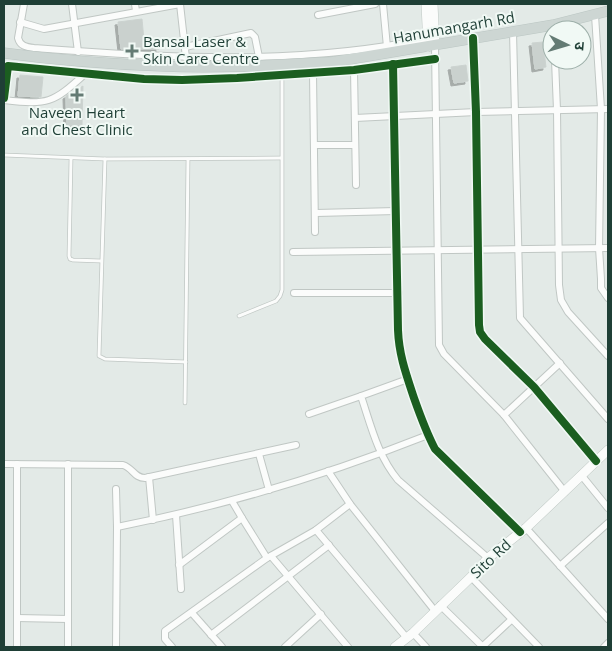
<svg xmlns="http://www.w3.org/2000/svg" width="612" height="651" font-family="'Open Sans','Noto Sans Devanagari',sans-serif">
<defs>
<filter id="shadow"><feDropShadow dx="-3" dy="3" stdDeviation="0" flood-color="#0004"/></filter>
</defs>
<rect width="100%" height="100%" fill="#e3eae7"/>
<g fill="#cad1ce" stroke="#ccd3d0" filter="url(#shadow)">
<polygon points="142,19 144,40 158,38 159,49 121,49 118,22"/>
<polygon points="543,42 546,67 535,69 532,43"/>
<polygon points="466,65 468,81 454,83 451,67"/>
<polygon points="20,75 43,77 41,97 18,96"/>
<polygon points="83,86 82,125 67,125 66,96"/>
</g>
<g fill="none" stroke-linecap="round" stroke-linejoin="round">
<g stroke="#c0c7c4" stroke-width="4.5">
<g id="lane">
<polyline points="4,155 105,159 281,158"/>
<polyline points="71,159 69,256 70,259 73,260 101,261"/>
<polyline points="105,159 99,356 105,359 186,362"/>
<polyline points="239,316 276,301 280,296 282,290 282,75"/>
<polyline points="185,403 188,159"/>
</g>
</g>
<g stroke="#c0c7c4" stroke-width="8">
<g id="street">
<path d="M24 4 18 38C20 46 26 47 34 48 165 58 300 66 430 38"/>
<polyline points="72,4 78,52"/>
<polyline points="135,4 136,11"/>
<polyline points="180,4 186,58"/>
<polyline points="383,4 387,47"/>
<polyline points="318,15 375,4"/>
<polyline points="595,15 601,109 599,248 601,279 601,288 608,298"/>
<polyline points="20,22 44,29 180,4"/>
<polyline points="513,32 520,318 608,419"/>
<polyline points="473,38 476,112 479,325 480,332 485,339 534,387 596,461"/>
<polyline points="435,46 439,345 444,354 504,415 565,492"/>
<polyline points="185,47 251,33 255,37 259,57"/>
<polyline points="555,60 557,110 559,285 561,300 568,312 608,356"/>
<path d="M393 64 398 330C399 355 406 374 414 398 420 415 426 432 435 449L520 532"/>
<polyline points="354,70 356,185"/>
<polyline points="313,73 315,232"/>
<polyline points="4,98 8,66 144,79 182,80 237,78 354,70 435,59"/>
<path d="M4 100C48 105 52 104 86 73"/>
<polyline points="355,118 476,112 608,109"/>
<polyline points="314,145 355,145"/>
<polyline points="316,213 396,211"/>
<polyline points="293,252 608,248"/>
<polyline points="294,293 399,293"/>
<path d="M408 379 361 396C371 426 378 456 398 480L488 558"/>
<polyline points="309,414 361,396"/>
<polyline points="504,415 560,363"/>
<polyline points="259,454 269,490"/>
<path d="M4 464 123 465C133 468 134 478 145 478L296 445"/>
<polyline points="68,464 68,647"/>
<polyline points="328,471 350,504 435,611"/>
<polyline points="582,476 608,508"/>
<polyline points="149,477 153,520"/>
<polyline points="116,489 117,527"/>
<polyline points="176,515 181,589"/>
<polyline points="242,518 267,558"/>
<polyline points="526,528 608,619"/>
<polyline points="316,530 406,637"/>
<polyline points="271,556 348,647"/>
<polyline points="179,565 242,518 232,501"/>
<polyline points="560,566 608,523"/>
<polyline points="471,577 539,647"/>
<polyline points="440,605 483,647"/>
<polyline points="192,613 222,647"/>
<polyline points="17,618 68,619"/>
<polyline points="413,633 426,647"/>
<polyline points="211,635 329,545"/>
<polyline points="17,647 17,464"/>
<path d="M116 647 117 527C223 506 327 475 428 435"/>
<polyline points="172,647 165,639 165,631 267,558 316,530 350,504"/>
<polyline points="285,647 321,614"/>
<polyline points="482,647 511,620"/>
<polyline points="604,647 608,643"/>
</g>
</g>
<g stroke="#bfc8c4" stroke-width="10">
<g id="secondary">
<polyline points="426,4 428,47"/>
<polyline points="433,4 435,46"/>
<polyline points="395,647 413,633 471,577 488,558 526,528 608,450"/>
</g>
</g>
<g stroke="#bbc6c3" stroke-width="11">
<polyline id="primary" points="333,62 553,25 608,11"/>
</g>
<use href="#lane" stroke="#fbfcfb" stroke-width="3"/>
<use href="#street" stroke="#fbfcfb" stroke-width="6"/>
<use href="#secondary" stroke="#fbfcfb" stroke-width="9"/>
<use href="#primary" stroke="#cdd6d3" stroke-width="10"/>
<g stroke="#bbc6c3" stroke-width="11" stroke-linecap="butt">
<path id="primary-bridge" d="M4 53C56 60 108 64 160 66 218 69 276 65 333 62"/>
</g>
<use href="#primary-bridge" stroke="#cdd6d3" stroke-width="10"/>
<g stroke="#f1f9f5" stroke-width="11">
<g id="cycleway">
<polyline points="473,38 476,112 479,325 480,332 485,339 534,387 596,461"/>
<path d="M393 64 398 330C399 355 406 374 414 398 420 415 426 432 435 449L520 532"/>
<polyline points="4,98 8,66 144,79 182,80 237,78 354,70 435,59"/>
</g>
</g>
<use href="#cycleway" stroke="#1b5e20" stroke-width="8"/>
</g>
<g fill="#647b74" stroke="#f1f9f5" stroke-width="2">
<path d="M129.5 43.5h5v5h5v5h-5v5h-5v-5h-5v-5h5z"/>
<path d="M74.5 87.5h5v5h5v5h-5v5h-5v-5h-5v-5h5z"/>
</g>
<g text-anchor="middle" stroke-width="4" stroke-linejoin="round" paint-order="stroke">
<g font-size="15" fill="#1f3f36" stroke="#f1f9f5">
<text transform="translate(454 28) rotate(-10)" y="5">Hanumangarh Rd</text>
<text transform="translate(491 559) rotate(-43)" y="5">Sito Rd</text>
</g>
<g font-size="15" fill="#1f3f36" stroke="#f1f9f5" text-anchor="start">
<text x="143" y="47">Bansal Laser &amp;<tspan x="143" dy="17">Skin Care Centre</tspan></text>
<text x="77" y="118" text-anchor="middle">Naveen Heart<tspan x="77" dy="17">and Chest Clinic</tspan></text>
</g>
</g>
<rect width="612" height="651" fill="none" stroke="#1f3f36" stroke-width="10"/>
<g transform="translate(567 45) rotate(95)"><circle r="24" fill="#f1f9f5" stroke="#9dafa9"/>
<path d="M0-4L9 19L0 12L-9 19Z" fill="#647b74"/>
<text y="-8" font-size="14" font-weight="bold" text-anchor="middle" fill="#1f3f36">उ</text>
</g>
</svg>
